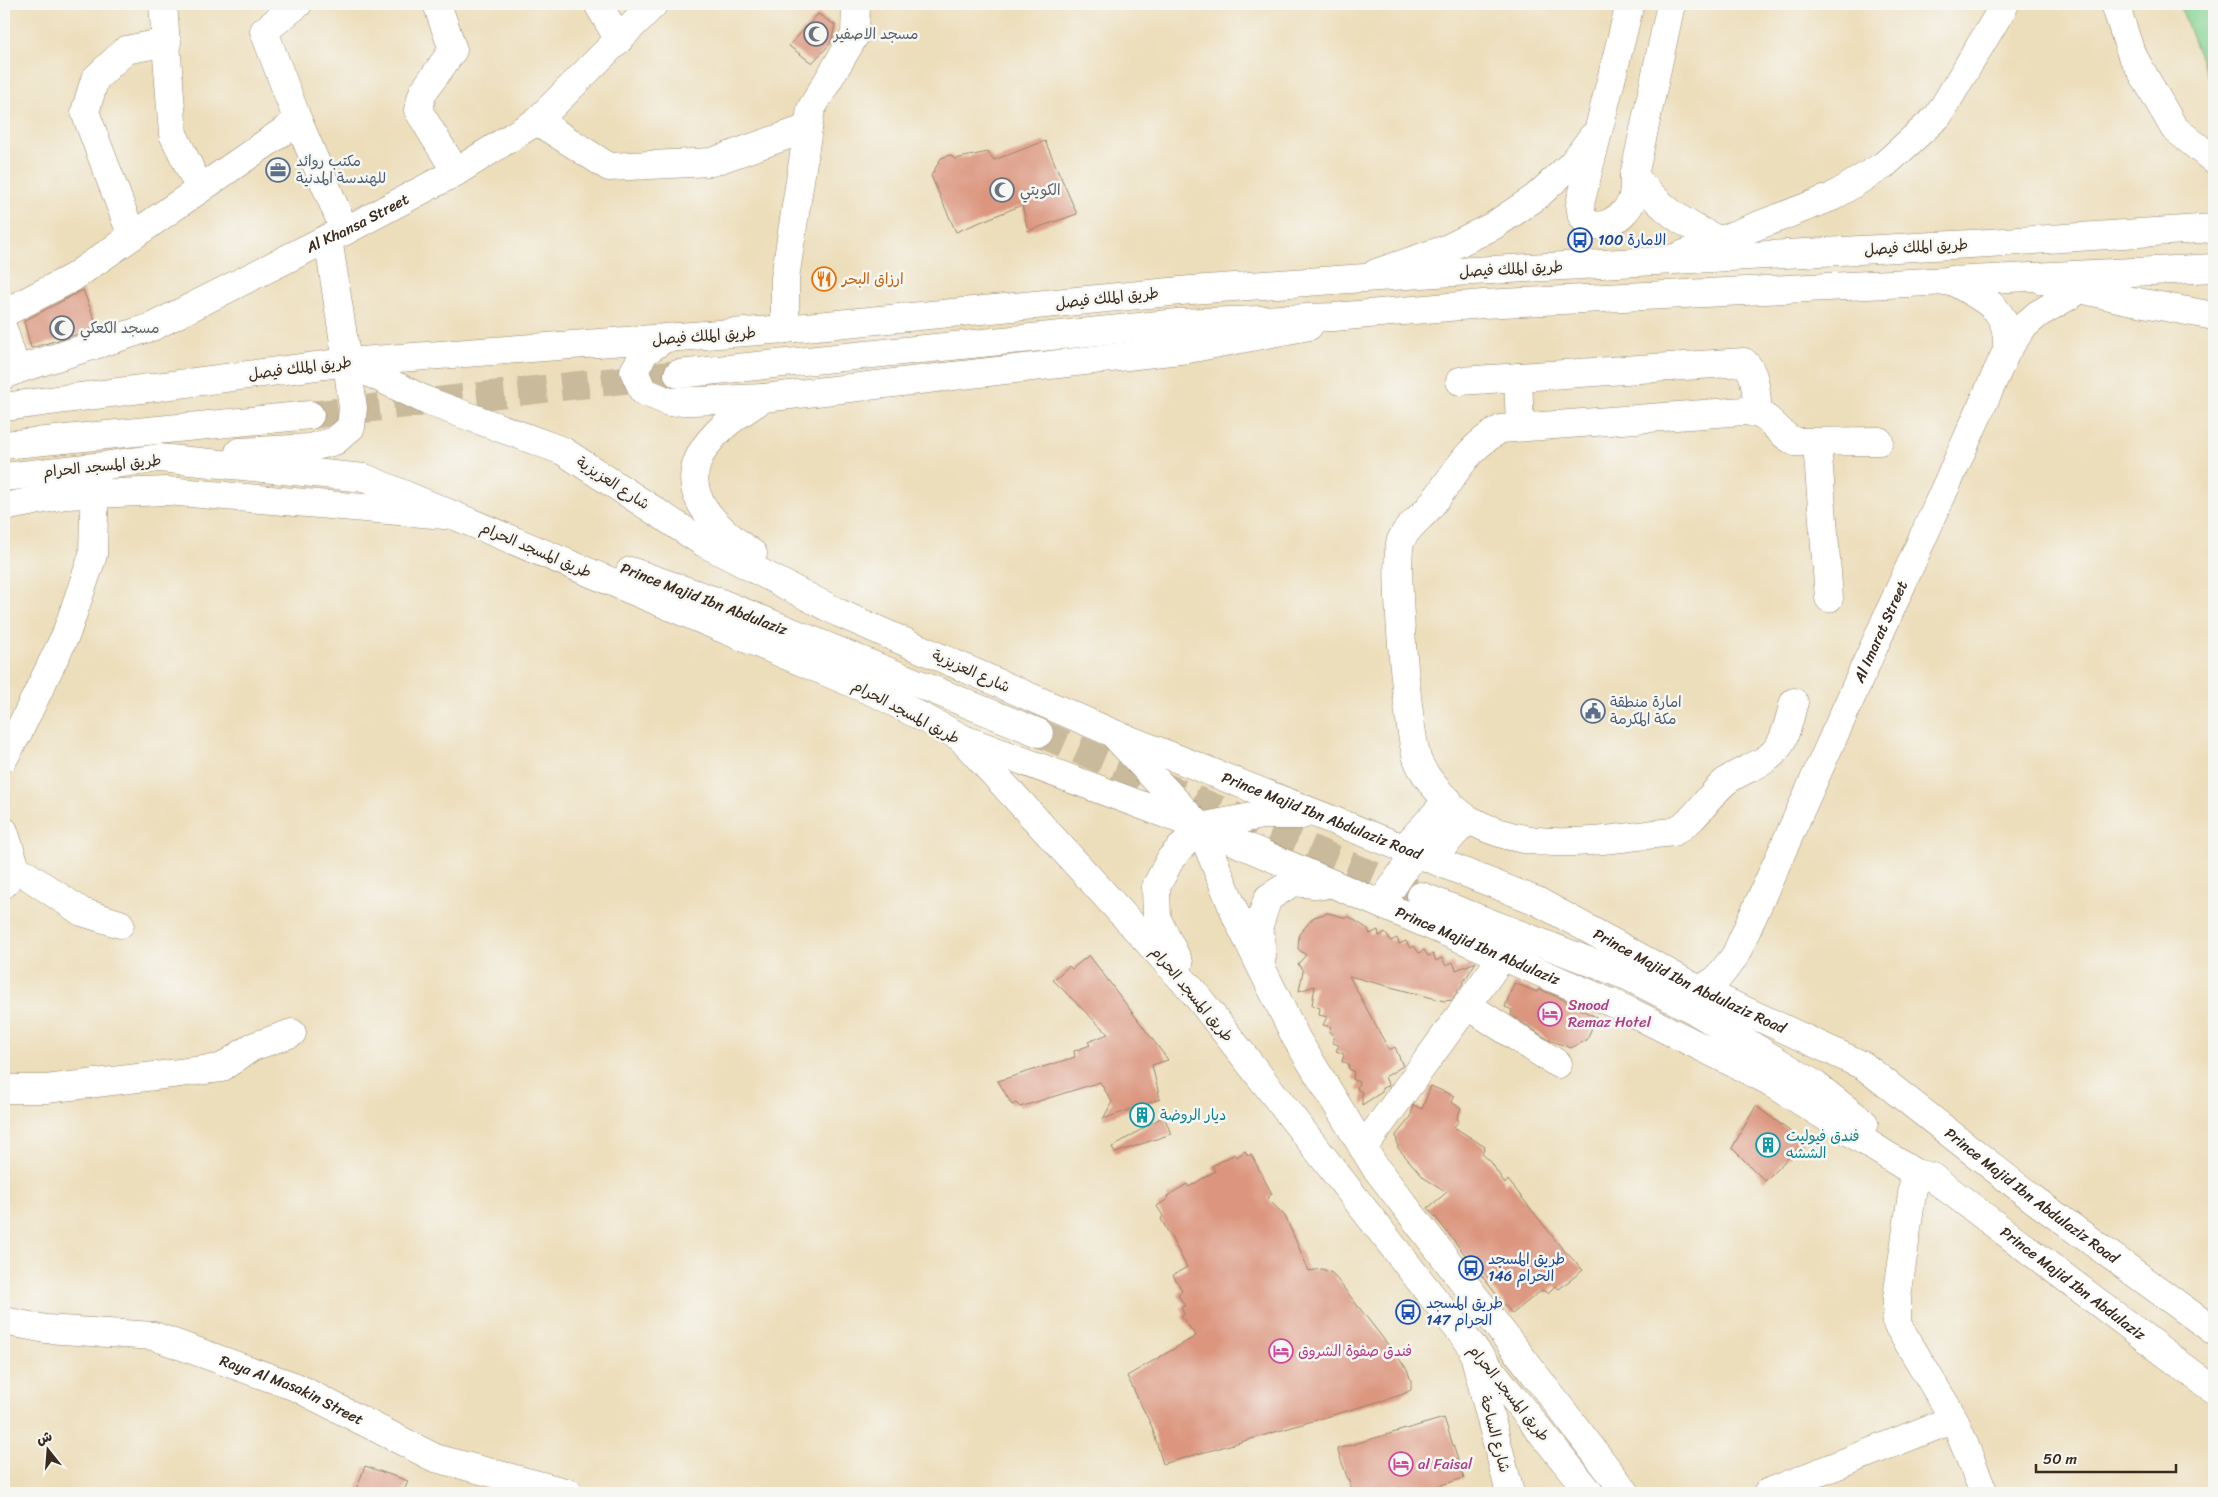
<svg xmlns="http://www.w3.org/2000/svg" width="2218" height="1497" font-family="Sriracha,'Playpen Sans Arabic',sans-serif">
<rect width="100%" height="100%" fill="#f6f6f2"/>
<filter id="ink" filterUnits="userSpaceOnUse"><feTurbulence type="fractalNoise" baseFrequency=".02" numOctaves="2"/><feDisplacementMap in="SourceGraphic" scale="10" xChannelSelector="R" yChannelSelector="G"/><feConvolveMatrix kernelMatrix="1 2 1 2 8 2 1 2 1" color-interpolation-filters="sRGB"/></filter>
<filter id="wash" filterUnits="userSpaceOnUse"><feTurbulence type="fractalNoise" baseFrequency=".0096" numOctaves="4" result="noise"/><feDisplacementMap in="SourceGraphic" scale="20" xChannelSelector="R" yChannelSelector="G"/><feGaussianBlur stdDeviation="1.12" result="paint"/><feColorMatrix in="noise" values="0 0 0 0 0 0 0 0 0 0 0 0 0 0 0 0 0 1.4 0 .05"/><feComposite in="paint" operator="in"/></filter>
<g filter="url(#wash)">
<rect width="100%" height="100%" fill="#eddebb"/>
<polygon fill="#85d494" stroke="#607f59" points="2179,4 2214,4 2214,93"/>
<g id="blocks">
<g fill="#dc967f">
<polygon points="818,14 835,25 831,43 812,63 789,46"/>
<polygon points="1045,141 1077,214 1028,231 1022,205 956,232 931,176 941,158 950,155 955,159 988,152 994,160"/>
<polygon points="83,290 98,328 31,348 24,321"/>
<polygon points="1328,913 1347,918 1348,916 1368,929 1370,934 1378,930 1379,936 1385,933 1391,941 1397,938 1399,944 1406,941 1410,948 1414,946 1419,953 1424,950 1428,956 1433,954 1436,961 1442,958 1446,966 1453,962 1456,970 1476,962 1452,1000 1444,1001 1349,976 1389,1050 1395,1047 1403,1066 1385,1077 1389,1086 1382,1088 1382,1092 1362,1105 1362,1092 1357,1089 1359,1082 1353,1080 1354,1072 1349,1069 1348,1063 1342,1062 1344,1054 1336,1051 1339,1045 1333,1043 1334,1036 1329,1032 1331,1027 1323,1025 1327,1017 1319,1015 1320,1008 1312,1005 1315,986 1299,991 1303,971 1298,964 1306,955 1298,949 1299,934 1314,917"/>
<polygon points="1089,955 1168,1060 1152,1065 1160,1099 1103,1119 1112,1102 1100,1082 1020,1107 1016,1103 1012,1105 998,1081 1075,1057 1074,1051 1090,1045 1088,1042 1108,1034 1053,980 1069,966 1072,969"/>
<polygon points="1514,983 1537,992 1539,989 1576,1005 1575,1007 1596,1017 1587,1040 1571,1048 1549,1040 1511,1015 1512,1010 1505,1007"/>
<polygon points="1431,1086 1454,1096 1451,1102 1461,1108 1457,1118 1459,1121 1454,1127 1485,1147 1482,1154 1491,1162 1505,1184 1508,1180 1561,1247 1583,1270 1559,1289 1555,1286 1548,1293 1542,1290 1512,1314 1428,1208 1447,1192 1424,1178 1398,1148 1396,1135 1411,1117 1413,1105 1422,1109"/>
<polygon points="1756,1106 1804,1142 1765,1181 1732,1148"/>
<polygon points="1164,1116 1171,1134 1115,1153 1112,1147"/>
<polygon points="1245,1151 1248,1156 1251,1154 1272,1194 1267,1198 1285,1216 1309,1271 1322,1269 1332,1273 1407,1369 1411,1381 1411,1390 1401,1395 1265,1435 1163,1464 1152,1427 1127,1376 1196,1336 1182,1317 1184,1314 1181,1307 1185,1306 1178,1295 1182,1290 1173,1275 1187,1267 1161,1219 1163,1216 1157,1206 1168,1199 1167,1196 1187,1184 1189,1187 1215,1171 1212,1166 1235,1154 1237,1157"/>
<polygon points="1444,1418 1464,1478 1416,1493 1353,1493 1337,1449"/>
<polygon points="365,1466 408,1481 403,1493 355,1493"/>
</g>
</g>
</g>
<g filter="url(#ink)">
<use href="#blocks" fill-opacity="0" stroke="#94846c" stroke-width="1"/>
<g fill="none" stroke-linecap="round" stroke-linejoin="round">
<polyline stroke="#c9ba9c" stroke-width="28" stroke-dasharray="28 14" stroke-linecap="butt" points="1039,733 1415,893"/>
<polyline stroke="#c9ba9c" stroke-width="28" stroke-dasharray="28 14" stroke-linecap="butt" points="310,415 678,374"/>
<g stroke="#94846c" stroke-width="29">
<g id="minor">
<polyline points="163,4 173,134 200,189"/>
<polyline points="437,4 453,50 423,92 418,110 456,172"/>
<polyline points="598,4 619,40"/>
<path d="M1630 4 1580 204C1581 208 1581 213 1582 216 1595 238 1626 217 1632 200 1634 193 1634 184 1634 176L1671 4"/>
<polyline points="298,121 264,31 298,4"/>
<polyline points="537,121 609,167 712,162 808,128"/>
<path d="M1634 176C1664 210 1679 222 1719 240"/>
<polyline points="132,236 85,112 95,79 126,50 167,42"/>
<polyline points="328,238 347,362"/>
<polyline points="1376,273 1446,249 1493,226 1536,197 1572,164 1593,136"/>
<polyline points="4,313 72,278 298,121 345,231"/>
<polyline points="785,329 785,278 811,109 855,35 856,4"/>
<polyline points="4,331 16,370"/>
<polyline points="2007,350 2023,327 2038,314 2081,289"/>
<path id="s1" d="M4 372 16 370 152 327 328 238 345 231 456 172 537 121 654 4"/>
<polyline points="1518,377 1520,426"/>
<path d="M1460 381 1744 362C1757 373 1756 396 1758 413"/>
<polyline points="1817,443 1829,598"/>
<polyline points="4,507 65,495 167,491 445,515"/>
<path d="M1794 702C1790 715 1787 734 1779 746 1766 766 1742 768 1725 782 1706 798 1696 821 1673 832 1604 839 1534 856 1470 820 1453 811 1425 778 1418 761 1408 736 1392 561 1401 540 1407 527 1419 519 1428 509 1454 478 1463 450 1501 429L1744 411C1774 414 1772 430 1795 442L1879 441"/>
<polyline points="4,758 19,731 66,634 93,555 95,474"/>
<polyline points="4,831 16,868 4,884"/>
<polyline points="1404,848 1448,800"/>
<polyline points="1431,859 1468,819"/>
<polyline points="16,868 82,912 120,924"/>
<path id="s2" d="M1700 990 1717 979 1735 956 2007 350C2010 306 1983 300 1951 280"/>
<polyline points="1467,1005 1558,1064"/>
<polyline points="4,1089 46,1089 221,1068 252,1047 292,1033"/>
<polyline points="1363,1148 1503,956"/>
<polyline points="1915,1173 1897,1298 1897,1324 1954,1419 1984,1493"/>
<path id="s3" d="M4 1321 46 1329 154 1336 296 1387 435 1458 569 1493"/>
<polyline points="1472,1346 1510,1493"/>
<polyline points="1767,1493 1954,1419"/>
</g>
</g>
<g stroke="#94846c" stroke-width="29">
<g id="major">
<polyline points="2115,4 2131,53 2174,128 2214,160"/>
<polyline points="1674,258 1832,197 1884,165 1938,116 2005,4"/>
<polyline points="2042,280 2122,299 2214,316"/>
<polyline points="664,339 645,352 634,371 643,391 669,402 764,398"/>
<path id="s4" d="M347 362 427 401 563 451 704 543 839 613 1110 732 1537 901 1694 987 1864 1066 2036 1201 2214 1331"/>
<polyline points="4,375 16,370"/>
<polyline points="239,452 309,448 335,441 351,427 353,408 347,362"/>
<polyline points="4,477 95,467 159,458 365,478 878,694 960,737 1193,991 1431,1295 1590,1493"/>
<path d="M753 554C703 519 666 479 723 427 735 416 750 407 764 398L1188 349 1309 326"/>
<polyline points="630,571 721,603 1039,733"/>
<polyline points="1116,737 1200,827 1237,918 1296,1038 1375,1167 1626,1493"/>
<path id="s5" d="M964 739 1200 827 1621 1007 1767 1080 1915 1173 1932 1177 2214 1390"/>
<polyline points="1421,896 1629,977 1696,1011 1814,1084 1864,1123"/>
<polyline points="1381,904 1415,853"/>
<polyline points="1262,957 1259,925 1268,898 1293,882 1324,885"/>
<polyline points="1179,963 1157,919 1156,887 1171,858 1200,827 1262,815 1302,815"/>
</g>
</g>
<g stroke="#94846c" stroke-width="29">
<g id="highway">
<polyline points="678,374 1178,323 1334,317 1483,304 2214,268"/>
<polyline points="4,407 347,362 785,329 1191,290 1436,273 1989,243 2214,228"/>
<polyline points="4,445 310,415"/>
</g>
</g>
<use href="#minor" stroke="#fff" stroke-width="28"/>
<use href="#major" stroke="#fff" stroke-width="28"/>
<use href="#highway" stroke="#fff" stroke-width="28"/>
</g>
</g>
<defs>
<g id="mosque-ring" transform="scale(1.25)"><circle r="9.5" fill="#f6f6f2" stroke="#6b7280" stroke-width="1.5"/><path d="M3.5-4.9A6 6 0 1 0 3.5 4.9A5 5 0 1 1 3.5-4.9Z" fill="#6b7280"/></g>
<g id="office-ring" transform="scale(1.25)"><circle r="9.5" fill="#f6f6f2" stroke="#5c6f8a" stroke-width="1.5"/><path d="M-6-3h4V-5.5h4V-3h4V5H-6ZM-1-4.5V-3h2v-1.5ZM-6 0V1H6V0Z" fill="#5c6f8a"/></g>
<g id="bus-ring" transform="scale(1.25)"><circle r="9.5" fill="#f6f6f2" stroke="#1a4fb4" stroke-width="1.5"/><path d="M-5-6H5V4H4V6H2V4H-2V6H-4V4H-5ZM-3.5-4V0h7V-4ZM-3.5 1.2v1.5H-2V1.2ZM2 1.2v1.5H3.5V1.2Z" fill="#1a4fb4"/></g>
<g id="restaurant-ring" transform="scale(1.25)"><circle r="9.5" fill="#f6f6f2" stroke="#e8710a" stroke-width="1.5"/><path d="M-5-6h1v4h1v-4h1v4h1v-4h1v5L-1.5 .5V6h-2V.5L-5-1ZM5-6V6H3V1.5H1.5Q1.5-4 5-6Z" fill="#e8710a"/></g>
<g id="civic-ring" transform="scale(1.25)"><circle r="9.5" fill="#f6f6f2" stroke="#5c6f8a" stroke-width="1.5"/><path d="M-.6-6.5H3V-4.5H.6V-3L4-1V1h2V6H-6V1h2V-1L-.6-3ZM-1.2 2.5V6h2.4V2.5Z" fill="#5c6f8a"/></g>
<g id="hotel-ring" transform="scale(1.25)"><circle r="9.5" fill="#f6f6f2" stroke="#d1479c" stroke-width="1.5"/><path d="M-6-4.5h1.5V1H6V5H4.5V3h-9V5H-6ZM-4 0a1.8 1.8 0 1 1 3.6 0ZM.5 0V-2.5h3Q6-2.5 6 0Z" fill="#d1479c"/></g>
<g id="building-ring" transform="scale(1.25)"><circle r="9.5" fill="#f6f6f2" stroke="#0f9aa8" stroke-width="1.5"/><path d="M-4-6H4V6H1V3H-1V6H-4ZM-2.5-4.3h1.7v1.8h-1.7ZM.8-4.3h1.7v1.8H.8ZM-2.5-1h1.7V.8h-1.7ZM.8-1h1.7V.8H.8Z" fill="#0f9aa8"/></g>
</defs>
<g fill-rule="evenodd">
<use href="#mosque-ring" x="816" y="34"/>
<use href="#office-ring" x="278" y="170"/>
<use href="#mosque-ring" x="1002" y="190"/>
<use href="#bus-ring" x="1580" y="240"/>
<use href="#restaurant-ring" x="824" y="279"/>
<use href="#mosque-ring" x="62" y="328"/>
<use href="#civic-ring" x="1593" y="711"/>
<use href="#hotel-ring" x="1550" y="1014"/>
<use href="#building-ring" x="1142" y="1115"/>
<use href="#building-ring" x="1768" y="1145"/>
<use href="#bus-ring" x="1471" y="1268"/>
<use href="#bus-ring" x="1408" y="1312"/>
<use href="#hotel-ring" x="1281" y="1351"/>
<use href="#hotel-ring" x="1401" y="1464"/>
</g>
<g text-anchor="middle" stroke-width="5" stroke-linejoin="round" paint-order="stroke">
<g font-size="15" fill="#5b616d" stroke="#f6f6f2" text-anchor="start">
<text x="834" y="39">مسجد الاصفير</text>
<text x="1020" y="195">الكويتي</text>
<text x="80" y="333">مسجد الكعكي</text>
</g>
<g font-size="15" fill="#4e5e75" stroke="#f6f6f2" text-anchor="start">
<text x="296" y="166">مكتب روائد<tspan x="296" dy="17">للهندسة المدنية</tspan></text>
<text x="1610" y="707">امارة منطقة<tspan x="1610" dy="17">مكة المكرمة</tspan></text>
</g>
<g font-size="15" fill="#3b2a1e" stroke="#f6f6f2">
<text dy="5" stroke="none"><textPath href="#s1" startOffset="385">Al Khansa Street</textPath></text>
<text transform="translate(1916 247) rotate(-3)" y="5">طريق الملك فيصل</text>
<text transform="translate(1511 269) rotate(-3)" y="5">طريق الملك فيصل</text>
<text transform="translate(1107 298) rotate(-6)" y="5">طريق الملك فيصل</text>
<text transform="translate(704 336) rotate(-4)" y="5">طريق الملك فيصل</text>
<text transform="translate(300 368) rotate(-7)" y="5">طريق الملك فيصل</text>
<text transform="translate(102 466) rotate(-6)" y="5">طريق المسجد الحرام</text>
<text transform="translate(613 483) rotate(33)" y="5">شارع العزيزية</text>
<text transform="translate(536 550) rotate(23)" y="5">طريق المسجد الحرام</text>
<text transform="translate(704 599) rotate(21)" y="5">Prince Majid Ibn Abdulaziz</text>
<text dy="5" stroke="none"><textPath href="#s2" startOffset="405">Al Imarat Street</textPath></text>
<text transform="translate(971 671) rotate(24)" y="5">شارع العزيزية</text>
<text transform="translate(906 712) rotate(28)" y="5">طريق المسجد الحرام</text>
<text dy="5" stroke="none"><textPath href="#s4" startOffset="1078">Prince Majid Ibn Abdulaziz Road</textPath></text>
<text dy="5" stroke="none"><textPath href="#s5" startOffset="554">Prince Majid Ibn Abdulaziz</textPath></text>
<text dy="5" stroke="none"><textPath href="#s4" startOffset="1482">Prince Majid Ibn Abdulaziz Road</textPath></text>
<text transform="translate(1192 994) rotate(50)" y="5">طريق المسجد الحرام</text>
<text dy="5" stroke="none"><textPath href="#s4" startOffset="1888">Prince Majid Ibn Abdulaziz Road</textPath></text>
<text dy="5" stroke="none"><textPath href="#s5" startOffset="1242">Prince Majid Ibn Abdulaziz</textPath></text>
<text dy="5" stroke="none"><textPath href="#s3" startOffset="299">Raya Al Masakin Street</textPath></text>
<text transform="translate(1509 1393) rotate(51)" y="5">طريق المسجد الحرام</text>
<text transform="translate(1495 1434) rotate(75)" y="5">شارع الساحة</text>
</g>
<g font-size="15" fill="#164399" stroke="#f6f6f2" text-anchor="start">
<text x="1598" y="245">الامارة 100</text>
<text x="1488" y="1264">طريق المسجد<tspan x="1488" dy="17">الحرام 146</tspan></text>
<text x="1426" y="1308">طريق المسجد<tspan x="1426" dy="17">الحرام 147</tspan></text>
</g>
<g font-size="15" fill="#c56008" stroke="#f6f6f2" text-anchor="start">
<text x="842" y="284">ارزاق البحر</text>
</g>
<g font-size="15" fill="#b23c85" stroke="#f6f6f2" text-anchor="start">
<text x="1568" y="1010">Snood<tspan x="1568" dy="17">Remaz Hotel</tspan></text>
<text x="1298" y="1356">فندق صفوة الشروق</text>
<text x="1418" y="1469">al Faisal</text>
</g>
<g font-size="15" fill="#0d838f" stroke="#f6f6f2" text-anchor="start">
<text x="1160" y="1120">ديار الروضة</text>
<text x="1786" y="1141">فندق فيوليت<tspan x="1786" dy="17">الششه</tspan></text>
</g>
</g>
<rect width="2218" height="1497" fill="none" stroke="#f6f6f2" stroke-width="20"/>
<g transform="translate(48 1450) rotate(343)" stroke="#f6f6f2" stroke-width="4" paint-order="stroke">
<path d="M0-4L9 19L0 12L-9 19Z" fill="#3b2a1e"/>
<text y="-8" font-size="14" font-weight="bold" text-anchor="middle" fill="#3b2a1e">ش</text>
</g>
<path d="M2036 1464v8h140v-8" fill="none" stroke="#3b2a1e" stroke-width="2.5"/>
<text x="2043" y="1464" font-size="15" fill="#3b2a1e" stroke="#f6f6f2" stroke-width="4" paint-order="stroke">50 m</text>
</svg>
